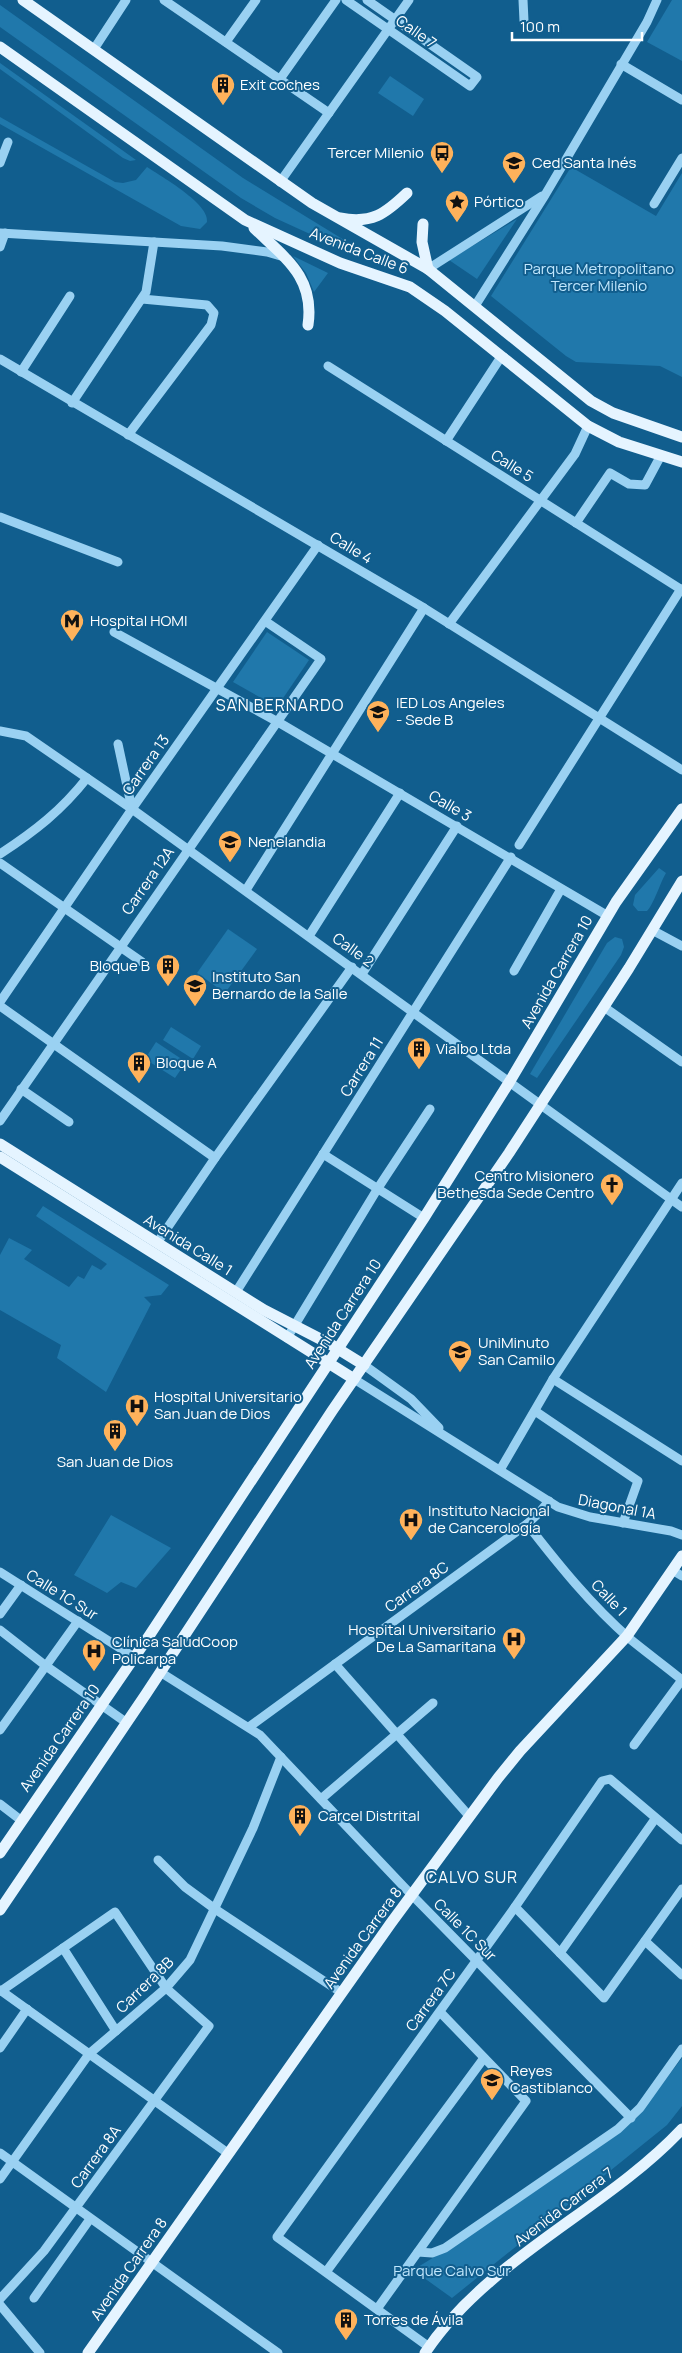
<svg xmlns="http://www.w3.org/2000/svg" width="682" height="2353" font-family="Manrope,sans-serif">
<rect width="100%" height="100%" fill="#115e8e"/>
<g fill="#2078ab">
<polygon points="672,0 682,0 682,61 647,42"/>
<polygon points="0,5 243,178 349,243 345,250 275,218 241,198 0,27"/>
<polygon points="0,63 136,160 130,161 123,158 0,69"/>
<polygon points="390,76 424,99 413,116 378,93"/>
<path d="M0 117 115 182 123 183 136 180 147 167C162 177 210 204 207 222L200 229 181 226 0 124Z"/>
<polygon points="571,167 656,216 682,173 682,377 660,366 576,362 566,356 491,296"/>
<polygon points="517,219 477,279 449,260"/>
<polygon points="293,256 328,273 314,292 306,273"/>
<polygon points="267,632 309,660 277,707 233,682"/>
<path d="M659 868 666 873C661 881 653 906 647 911H638L633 905 635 895Z"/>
<polygon points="228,929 257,949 225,993 197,973"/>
<polygon points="615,937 622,939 624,947 621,955 537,1078 530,1074 607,943"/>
<polygon points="171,1027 201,1046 193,1059 163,1040"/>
<polygon points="156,1042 186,1062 175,1078 145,1059"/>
<polygon points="43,1206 169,1285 161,1295 144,1297 151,1304 106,1392 57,1358 61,1345 0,1310 0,1255 9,1238 32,1250 24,1259 69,1287 78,1276 84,1279 92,1265 101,1270 107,1264 36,1216"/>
<polygon points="111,1515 171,1548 136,1588 121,1582 107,1593 74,1575"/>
<polygon points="682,2058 682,2106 667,2125 452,2298 413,2270 462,2240 643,2109"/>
</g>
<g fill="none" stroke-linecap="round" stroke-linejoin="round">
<g stroke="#9ad1f2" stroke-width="9">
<polyline points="164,0 329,113"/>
<polyline points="346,0 470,86 477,77 367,0"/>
<polyline points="523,0 524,21"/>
<polyline points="226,42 256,0"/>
<polyline points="94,49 126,0"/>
<polyline points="621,64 682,100"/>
<polyline points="280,79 336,0"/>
<polyline points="0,163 8,142"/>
<polyline points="280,182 409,0"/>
<polyline points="654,204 682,158"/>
<polyline points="0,233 222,246 267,252 284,257"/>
<polyline points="0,247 5,233"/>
<polyline points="428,269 542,196"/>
<polyline points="475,306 545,195 647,22 657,0"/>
<polyline points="0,359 424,608 682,770"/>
<polyline points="328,366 682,590"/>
<polyline points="21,372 70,296"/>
<polyline points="72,403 146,292 154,242"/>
<polyline points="128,435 211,325 214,313 207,305 142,299"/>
<polyline points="446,441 499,360 504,357"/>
<polyline points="0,517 118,562"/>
<polyline points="576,523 610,473 629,484 645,485 659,459"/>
<polyline points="449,624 575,454 588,426"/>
<polyline points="114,632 278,722 608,916"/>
<polyline points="0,731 26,736 132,809 682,1207"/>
<polyline points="118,744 132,809"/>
<polyline points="519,845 681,589"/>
<path d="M0 854C35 831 61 811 87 778"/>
<polyline points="0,863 142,962"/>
<polyline points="246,890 424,608"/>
<polyline points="652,930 682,946"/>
<polyline points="309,936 400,793"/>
<polyline points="514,971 561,889"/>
<polyline points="362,974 457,826"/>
<polyline points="0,1002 132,809 318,545"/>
<polyline points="0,1006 215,1158"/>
<polyline points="604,1007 682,1062"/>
<polyline points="21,1089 69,1122"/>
<polyline points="0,1121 321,659 265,621"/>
<polyline points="323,1154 424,1218"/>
<polyline points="157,1243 215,1158 352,967"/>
<polyline points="236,1292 511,857"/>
<polyline points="287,1338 378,1188 430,1109"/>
<polyline points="364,1365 411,1399 439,1428"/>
<polyline points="354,1379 558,1507 590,1517 671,1531 682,1535"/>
<polyline points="553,1379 682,1461"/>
<polyline points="535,1411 638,1481 623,1523"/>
<polyline points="500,1470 553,1379 682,1183"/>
<path d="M527 1524C558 1564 591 1605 630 1639 647 1653 665 1666 682 1680"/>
<polyline points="672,1570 682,1576"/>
<polyline points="0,1572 134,1657"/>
<polyline points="0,1614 21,1585"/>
<polyline points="0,1630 46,1666 127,1723"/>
<polyline points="335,1664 470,1817"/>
<polyline points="160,1672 260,1735 405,1888 631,2118"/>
<polyline points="249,1727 527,1524 539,1513 549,1501"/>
<polyline points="0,1730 78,1621"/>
<polyline points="634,1745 682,1680"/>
<polyline points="321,1799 433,1703"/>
<polyline points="0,1804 22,1821"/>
<polyline points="158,1860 185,1887 215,1909 342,1993"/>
<polyline points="515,1907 604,1998 682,1889"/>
<polyline points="645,1941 682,1975"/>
<polyline points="63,1948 116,2031"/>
<polyline points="560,1953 655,1819"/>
<polyline points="0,1990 229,2154"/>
<polyline points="0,2048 27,2009"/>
<polyline points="0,2153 278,2353"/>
<polyline points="0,2179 89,2054 166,1988 190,1960 253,1828 281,1757"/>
<polyline points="418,2252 432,2253 445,2248 618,2129 640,2108 682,2049"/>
<polyline points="326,2272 484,2058"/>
<polyline points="34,2298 90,2219"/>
<polyline points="0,2299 44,2251 209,2026 166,1988 115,1912 1,1991"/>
<polyline points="0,2305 40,2353"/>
<polyline points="377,2309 526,2101 440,2012"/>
<polyline points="429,2347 277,2237 515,1907 602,1781 610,1779 682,1840"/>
</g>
<g stroke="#e5f4ff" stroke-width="11">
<polyline points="23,0 312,203 428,269 591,401 613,413 682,437"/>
<polyline points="0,47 245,220 340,263 410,287 445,311 588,426 619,442 682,462"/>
<path d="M340 218C372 224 385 214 407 193"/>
<polyline points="423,224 422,242 428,269"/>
<path d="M254 228C285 258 315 277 308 325"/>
<polyline points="0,1144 264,1310 330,1344 364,1365"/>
<polyline points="0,1157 354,1379"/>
<polyline points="0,1853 149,1636 424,1218 510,1081 616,902 682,809"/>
<polyline points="0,1910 146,1694 332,1411 509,1153 629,968 682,881"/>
<polyline points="88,2353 391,1923 498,1778 520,1751 627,1636 682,1556"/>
<path d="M425 2353C487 2259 606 2210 682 2129"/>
</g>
</g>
<defs>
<g id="building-pin" transform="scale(1.25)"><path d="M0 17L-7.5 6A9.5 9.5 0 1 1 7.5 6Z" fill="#ffb25b" stroke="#115e8e"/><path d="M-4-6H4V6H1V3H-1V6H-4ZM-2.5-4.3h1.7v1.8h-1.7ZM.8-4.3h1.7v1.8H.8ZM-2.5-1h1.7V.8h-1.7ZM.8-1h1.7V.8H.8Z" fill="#111"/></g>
<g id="bus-pin" transform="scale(1.25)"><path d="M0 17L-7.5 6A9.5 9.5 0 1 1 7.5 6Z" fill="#ffb25b" stroke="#115e8e"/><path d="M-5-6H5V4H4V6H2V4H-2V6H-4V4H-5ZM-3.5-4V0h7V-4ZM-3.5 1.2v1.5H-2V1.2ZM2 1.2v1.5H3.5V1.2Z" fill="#111"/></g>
<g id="school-pin" transform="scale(1.25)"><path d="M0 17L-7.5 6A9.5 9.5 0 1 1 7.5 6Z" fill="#ffb25b" stroke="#115e8e"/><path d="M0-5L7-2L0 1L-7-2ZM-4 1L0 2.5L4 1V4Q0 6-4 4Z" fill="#111"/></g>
<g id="sight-pin" transform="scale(1.25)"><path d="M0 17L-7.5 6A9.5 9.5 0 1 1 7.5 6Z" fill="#ffb25b" stroke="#115e8e"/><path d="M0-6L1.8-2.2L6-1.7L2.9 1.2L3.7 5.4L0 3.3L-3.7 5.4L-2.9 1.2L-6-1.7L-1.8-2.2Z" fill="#111"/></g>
<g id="metro-pin" transform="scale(1.25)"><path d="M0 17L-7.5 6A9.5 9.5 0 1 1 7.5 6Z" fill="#ffb25b" stroke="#115e8e"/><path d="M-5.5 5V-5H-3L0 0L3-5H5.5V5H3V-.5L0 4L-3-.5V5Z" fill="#111"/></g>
<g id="church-pin" transform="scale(1.25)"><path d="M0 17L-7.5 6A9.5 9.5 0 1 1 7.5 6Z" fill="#ffb25b" stroke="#115e8e"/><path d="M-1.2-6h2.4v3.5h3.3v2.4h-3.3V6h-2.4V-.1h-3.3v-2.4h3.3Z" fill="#111"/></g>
<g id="university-pin" transform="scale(1.25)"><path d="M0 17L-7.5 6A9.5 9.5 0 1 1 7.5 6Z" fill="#ffb25b" stroke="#115e8e"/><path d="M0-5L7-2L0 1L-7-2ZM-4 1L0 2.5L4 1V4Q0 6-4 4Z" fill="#111"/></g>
<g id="hospital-pin" transform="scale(1.25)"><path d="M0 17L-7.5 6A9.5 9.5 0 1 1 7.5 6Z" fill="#ffb25b" stroke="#115e8e"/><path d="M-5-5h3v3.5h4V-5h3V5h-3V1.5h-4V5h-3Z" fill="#111"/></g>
</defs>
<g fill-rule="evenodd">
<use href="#building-pin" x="223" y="85"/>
<use href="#bus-pin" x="442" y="153"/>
<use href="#school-pin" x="514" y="163"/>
<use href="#sight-pin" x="457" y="202"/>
<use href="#metro-pin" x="72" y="621"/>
<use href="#school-pin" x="378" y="712"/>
<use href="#school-pin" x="230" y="842"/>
<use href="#building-pin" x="168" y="966"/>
<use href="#school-pin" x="195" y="986"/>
<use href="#building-pin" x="419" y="1049"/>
<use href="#building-pin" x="139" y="1063"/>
<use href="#church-pin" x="612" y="1185"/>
<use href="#university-pin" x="460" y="1352"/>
<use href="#hospital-pin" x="137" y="1406"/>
<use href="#building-pin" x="115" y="1431"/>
<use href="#hospital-pin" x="411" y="1520"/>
<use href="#hospital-pin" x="514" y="1639"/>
<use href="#hospital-pin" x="94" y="1651"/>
<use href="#building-pin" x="300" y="1816"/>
<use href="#school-pin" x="492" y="2080"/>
<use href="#building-pin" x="346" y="2320"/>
</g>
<g text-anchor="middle" stroke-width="4" stroke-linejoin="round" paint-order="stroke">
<g font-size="15" fill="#fff" stroke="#115e8e">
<text transform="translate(416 32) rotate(35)" y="5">Calle 7</text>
<text transform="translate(359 251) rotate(21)" y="5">Avenida Calle 6</text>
<text transform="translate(512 466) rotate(32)" y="5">Calle 5</text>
<text transform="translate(351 548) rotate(31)" y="5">Calle 4</text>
<text transform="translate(146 765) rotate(-55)" y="5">Carrera 13</text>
<text transform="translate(450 806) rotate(30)" y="5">Calle 3</text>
<text transform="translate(148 881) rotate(-55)" y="5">Carrera 12A</text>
<text transform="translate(353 950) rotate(36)" y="5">Calle 2</text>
<text transform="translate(557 972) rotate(-60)" y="5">Avenida Carrera 10</text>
<text transform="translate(362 1067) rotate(-58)" y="5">Carrera 11</text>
<text transform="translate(188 1245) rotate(32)" y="5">Avenida Calle 1</text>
<text transform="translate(343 1314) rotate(-57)" y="5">Avenida Carrera 10</text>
<text transform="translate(617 1507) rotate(11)" y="5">Diagonal 1A</text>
<text transform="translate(417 1587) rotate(-36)" y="5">Carrera 8C</text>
<text transform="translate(62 1595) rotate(32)" y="5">Calle 1C Sur</text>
<text transform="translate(609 1598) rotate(46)" y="5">Calle 1</text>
<text transform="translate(60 1738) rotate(-55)" y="5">Avenida Carrera 10</text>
<text transform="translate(465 1930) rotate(45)" y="5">Calle 1C Sur</text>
<text transform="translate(363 1938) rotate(-54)" y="5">Avenida Carrera 8</text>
<text transform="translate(145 1985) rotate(-44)" y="5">Carrera 8B</text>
<text transform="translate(431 2000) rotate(-54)" y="5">Carrera 7C</text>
<text transform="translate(96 2157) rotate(-54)" y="5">Carrera 8A</text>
<text transform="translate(564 2207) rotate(-37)" y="5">Avenida Carrera 7</text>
<text transform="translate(129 2269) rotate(-55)" y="5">Avenida Carrera 8</text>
</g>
<g font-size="15" fill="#fff" stroke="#115e8e" text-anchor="start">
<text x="240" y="90">Exit coches</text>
<text x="424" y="158" text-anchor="end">Tercer Milenio</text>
<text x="532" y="168">Ced Santa Inés</text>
<text x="474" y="207">Pórtico</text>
<text x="90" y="626">Hospital HOMI</text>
<text x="396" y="708">IED Los Angeles<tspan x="396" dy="17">- Sede B</tspan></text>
<text x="248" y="847">Nenelandia</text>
<text x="150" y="971" text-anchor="end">Bloque B</text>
<text x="212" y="982">Instituto San<tspan x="212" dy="17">Bernardo de la Salle</tspan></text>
<text x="436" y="1054">Vialbo Ltda</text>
<text x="156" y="1068">Bloque A</text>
<text x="594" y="1181" text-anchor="end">Centro Misionero<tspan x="594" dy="17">Bethesda Sede Centro</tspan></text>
<text x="478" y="1348">UniMinuto<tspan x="478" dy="17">San Camilo</tspan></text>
<text x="154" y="1402">Hospital Universitario<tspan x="154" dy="17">San Juan de Dios</tspan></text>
<text x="115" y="1467" text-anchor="middle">San Juan de Dios</text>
<text x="428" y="1516">Instituto Nacional<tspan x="428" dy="17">de Cancerología</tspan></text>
<text x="496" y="1635" text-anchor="end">Hospital Universitario<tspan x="496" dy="17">De La Samaritana</tspan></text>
<text x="112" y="1647">Clínica SaludCoop<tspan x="112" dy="17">Policarpa</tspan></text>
<text x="318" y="1821">Carcel Distrital</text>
<text x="510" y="2076">Reyes<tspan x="510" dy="17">Castiblanco</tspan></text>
<text x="364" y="2325">Torres de Ávila</text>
</g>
<g font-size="15" fill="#c1e7fd" stroke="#115e8e">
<text x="599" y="274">Parque Metropolitano<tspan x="599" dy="17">Tercer Milenio</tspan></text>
<text x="452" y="2276">Parque Calvo Sur</text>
</g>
<g font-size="16" letter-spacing="1" fill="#fff" stroke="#115e8e">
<text x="280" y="711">SAN BERNARDO</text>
<text x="472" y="1883">CALVO SUR</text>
</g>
</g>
<path d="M512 32v8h130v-8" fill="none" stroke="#ffffff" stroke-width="2.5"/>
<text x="520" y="32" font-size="15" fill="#ffffff" stroke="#115e8e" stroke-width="4" paint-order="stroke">100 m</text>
</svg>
